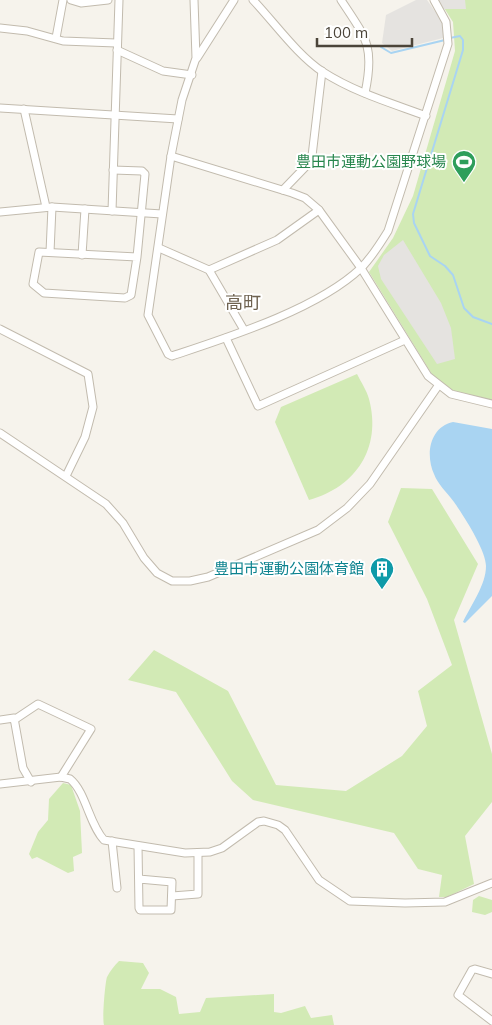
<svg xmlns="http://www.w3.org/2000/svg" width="492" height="1025" font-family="Mulish,'Noto Sans JP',sans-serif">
<rect width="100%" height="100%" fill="#f6f3ec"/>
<g fill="#d2eab5">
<polygon points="439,0 492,0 492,401 458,394 433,376 369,272 393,238 413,196 455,51 453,22"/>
<path d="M357 374C361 382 367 391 369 399 382 448 356 487 309 500L275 422 281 407Z"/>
<polygon points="401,488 432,489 478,564 454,620 492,754 492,802 465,836 474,884 447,897 439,897 442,875 418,869 394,833 253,800 232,781 176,692 128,680 154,650 228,691 276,785 346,791 402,756 427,726 418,691 452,665 427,599 388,522"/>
<polygon points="63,783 71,785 80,811 82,853 73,857 74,871 68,873 37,857 32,859 29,854 38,832 48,820 49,799"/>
<polygon points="479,896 492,900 492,912 485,915 472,912 473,900"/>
<path d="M119 961 143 963 149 973 141 989H160L176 997 179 1014 200 1012 206 998 274 994V1012L281 1013 305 1006 311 1018 332 1015 334 1025H104C102 1019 105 983 107 977 110 971 114 966 119 961Z"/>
</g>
<g fill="#e5e3e0">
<polygon points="416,0 427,0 443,23 447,37 392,51 382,43 386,15"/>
<polygon points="437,0 465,0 466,9 443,9"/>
<polygon points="403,240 441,303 451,328 455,359 437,364 381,279 378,266 384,255"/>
</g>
<path fill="#a9d4f2" d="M453 422 492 429V596L465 623 463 622C471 605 486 585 486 566 486 550 463 515 454 502 447 492 438 485 434 474 425 454 430 427 453 422Z"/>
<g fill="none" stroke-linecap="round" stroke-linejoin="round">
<g stroke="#a9d4f2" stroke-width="2">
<polyline points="450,38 460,36 463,40 463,50 413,214 414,223 430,256 445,266 453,275 464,308 473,317 492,324"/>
<polyline points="381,47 391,53 445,40"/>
</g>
<g stroke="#c2bbae" stroke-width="9">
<g id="minor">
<polyline points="71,0 81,3 108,0"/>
<path d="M194 0 196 58 182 100 171 156 148 315 168 354 172 356C229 337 318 309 361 268 372 257 380 244 388 231L448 44 446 22 434 0"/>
<path d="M253 0C274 22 298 56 323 72 354 92 391 103 426 116"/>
<path d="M341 0C366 38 375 46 365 93"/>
<polyline points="0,28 27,31 63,41 116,43"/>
<polyline points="56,38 63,0"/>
<polyline points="117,50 163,71 192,75"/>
<polyline points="197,58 234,0"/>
<polyline points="0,108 178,119"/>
<polyline points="24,109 46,207"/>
<polyline points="171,156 292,193 305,198 319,210 361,268 428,376 451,394 492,404"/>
<polyline points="113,170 142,171 145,174 137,257 131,295 125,298 44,293 33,284 39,252 137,257"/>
<polyline points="283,190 311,161 312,156 322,71"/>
<polyline points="112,211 119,0"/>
<polyline points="0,212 52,207 162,214"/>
<polyline points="159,248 209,270 244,330"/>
<polyline points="50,252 52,207"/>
<polyline points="82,255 85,209"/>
<polyline points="209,270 277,240 319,210"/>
<polyline points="0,329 88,374 93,407 85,437 66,476"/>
<polyline points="226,338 258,406 405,340"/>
<polyline points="0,433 106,504 123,523 144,558 157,573 172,581 190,581 208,577 318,530 347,508 370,484 438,386"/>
<polyline points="0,720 14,718 23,768 31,782"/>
<polyline points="14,720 38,704 91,729 61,777"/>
<path d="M0 784 61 777 70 779C86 792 89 824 104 840L185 853 210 852 222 848 258 822 264 821 278 825 285 830 319 880 350 901 405 903 445 902 492 883"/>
<polyline points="112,841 117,888"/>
<polyline points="138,846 139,908 140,910 171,910 172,882 139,879"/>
<polyline points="172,896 198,894 198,853"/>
<polyline points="492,974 475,969 472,970 458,995 492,1021"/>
</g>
</g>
<use href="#minor" stroke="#fff" stroke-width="7"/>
</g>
<defs>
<g id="stadium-pin" transform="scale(1.25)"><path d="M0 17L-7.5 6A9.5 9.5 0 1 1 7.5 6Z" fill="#2e9e5b" stroke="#fff"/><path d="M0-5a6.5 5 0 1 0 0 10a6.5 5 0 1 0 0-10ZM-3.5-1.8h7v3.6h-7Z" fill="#fff"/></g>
<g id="building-pin" transform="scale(1.25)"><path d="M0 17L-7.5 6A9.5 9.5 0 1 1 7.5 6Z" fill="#0f9aa8" stroke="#fff"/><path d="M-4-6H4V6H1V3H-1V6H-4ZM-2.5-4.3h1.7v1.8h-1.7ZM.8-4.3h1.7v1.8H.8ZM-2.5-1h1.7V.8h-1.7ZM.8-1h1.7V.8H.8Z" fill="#fff"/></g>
</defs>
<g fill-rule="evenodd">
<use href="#stadium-pin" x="464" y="162"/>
<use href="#building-pin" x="382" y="569"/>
</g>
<g text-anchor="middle" stroke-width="4" stroke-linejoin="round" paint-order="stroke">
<g font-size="15" fill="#27864d" stroke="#fff" text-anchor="end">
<text x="446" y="167">豊田市運動公園野球場</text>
</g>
<g font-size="15" fill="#0d838f" stroke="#fff" text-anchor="end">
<text x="364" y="574">豊田市運動公園体育館</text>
</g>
<g font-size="18" fill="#6e6250" stroke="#fff">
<text x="243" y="309">高町</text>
</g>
</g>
<path d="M317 38v8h95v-8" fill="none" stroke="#4b4439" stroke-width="2.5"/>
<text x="324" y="38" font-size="15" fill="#4b4439" stroke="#ffffff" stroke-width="4" paint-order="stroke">100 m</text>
</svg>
